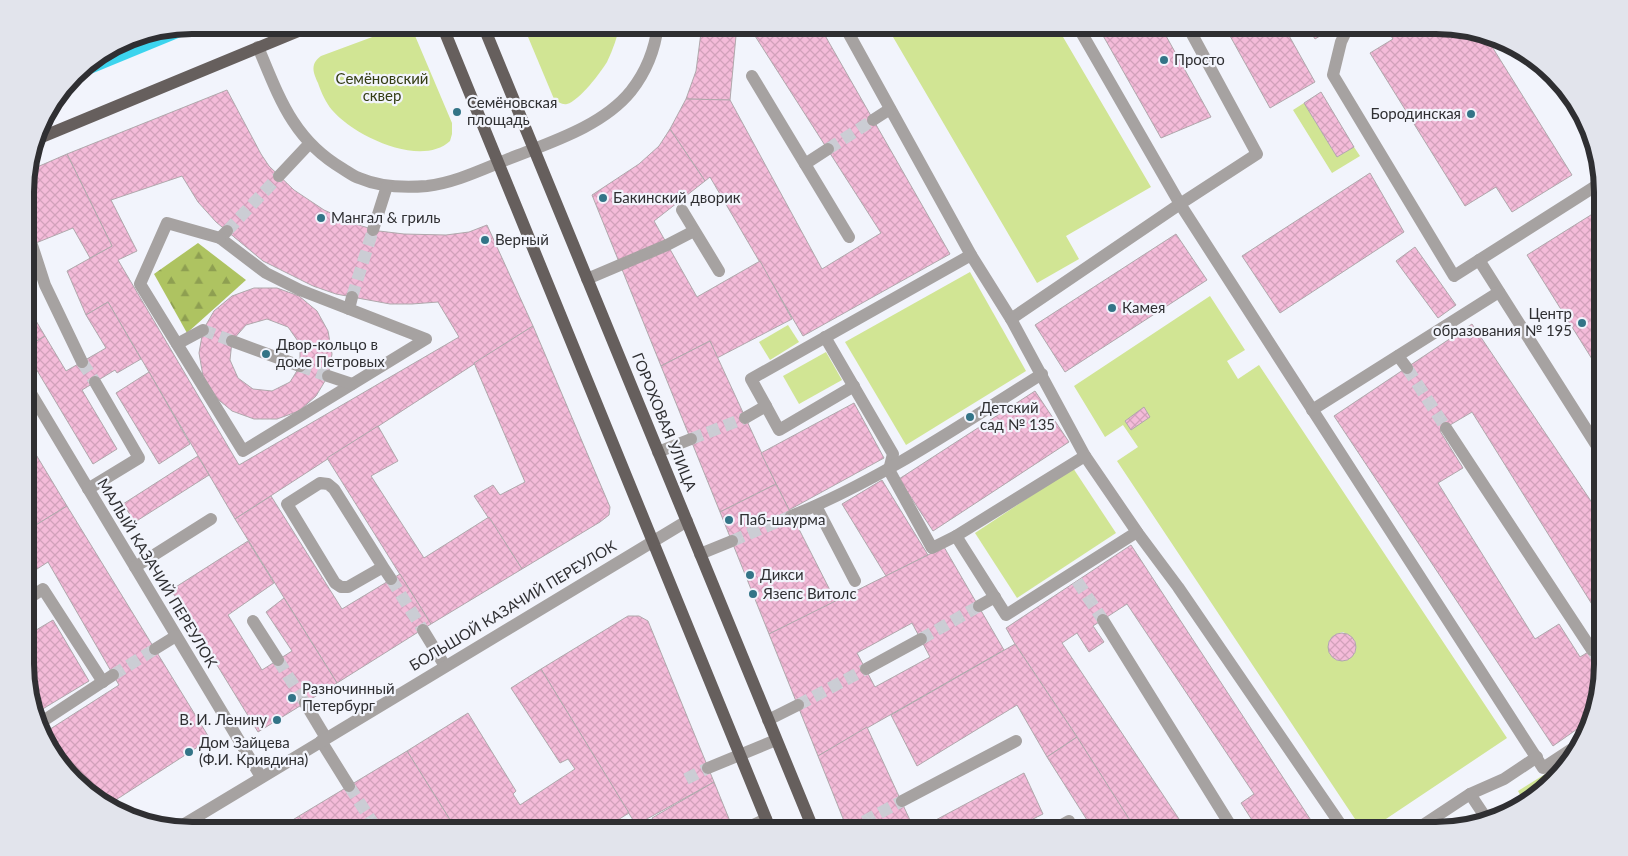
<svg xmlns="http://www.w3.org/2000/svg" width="1628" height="856" font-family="Lato,sans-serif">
<defs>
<pattern id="forest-firs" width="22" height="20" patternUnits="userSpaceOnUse" patternTransform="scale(1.25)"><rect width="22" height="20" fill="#aec361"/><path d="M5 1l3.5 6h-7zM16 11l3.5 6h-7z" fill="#8e9f51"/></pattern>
<pattern id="building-cross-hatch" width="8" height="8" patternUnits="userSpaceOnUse" patternTransform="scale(1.25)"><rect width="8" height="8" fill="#f4bbd9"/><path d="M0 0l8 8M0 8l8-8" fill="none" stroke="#d2a1bb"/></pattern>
</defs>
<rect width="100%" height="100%" fill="#f2f4fc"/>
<g fill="#d1e594" fill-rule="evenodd">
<path d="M523 25H620C617 37 613 50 607 62 601 72 579 101 567 104 562 105 558 102 554 99Z"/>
<polygon points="886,25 1056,25 1151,187 1066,236 1079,259 1037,283"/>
<path d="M402 26H409L413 31 452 123V134L450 141C421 168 354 136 332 110 326 103 321 92 318 83 313 72 310 64 321 56Z"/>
<polygon points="1304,103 1337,157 1354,147 1360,156 1332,173 1293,110"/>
<polygon points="970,272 1026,371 906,445 845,342"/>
<path d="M1210 296 1245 350 1227 361 1238 379 1259 365 1507 738 1368 831H1363L1117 461 1138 447 1123 425 1105 437 1074 386ZM1343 632C1376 647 1338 676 1329 651 1325 640 1334 634 1343 632Z"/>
<polygon points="788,325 799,342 770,360 759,342"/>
<polygon points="826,352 842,380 799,404 783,376"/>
<polygon points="1073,468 1116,533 1017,598 975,533"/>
<polygon points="1566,761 1529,803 1525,804 1518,791"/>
</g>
<polygon fill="url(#forest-firs)" points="198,243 246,280 187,333 154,274"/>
<polygon fill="#3cd4ee" points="191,25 210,25 69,83 81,66 128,38"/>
<g fill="url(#building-cross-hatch)" stroke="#b0a8ac" fill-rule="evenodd">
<polygon points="702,25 737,25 730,100 686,99 696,71"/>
<polygon points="748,25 819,25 950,254 803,336 710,177 705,181 670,129 686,99 730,100 822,269 881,233"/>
<polygon points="1097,25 1160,25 1211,117 1161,138"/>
<polygon points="1224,25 1283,25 1315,82 1270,108"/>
<polygon points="1308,25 1324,25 1328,31 1315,39 1307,26"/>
<polygon points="1384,25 1437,25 1486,37 1572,175 1512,212 1496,187 1465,206 1370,53 1393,39"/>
<path d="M227 90 261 154 269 166 294 190 324 210 355 224 379 231 404 234 446 235 469 232 487 225 533 326 235 519 108 302 86 315 67 271 112 246 67 154ZM182 176 198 202 216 222 263 261 313 286 336 294 390 304H412L438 302 459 337 239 465 118 260 137 251 111 200Z"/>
<polygon points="1321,92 1354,147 1337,157 1304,103"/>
<polygon points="670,129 705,181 654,221 697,297 760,261 792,319 717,358 710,341 661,366 592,195 639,164 659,146"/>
<polygon points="67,154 112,246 90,258 73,228 26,247 25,180 28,171"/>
<polygon points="1370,173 1404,232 1280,313 1242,256"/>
<polygon points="1602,208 1602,375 1527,255"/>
<polygon points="1176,234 1207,280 1065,372 1035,325"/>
<polygon points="1415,247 1456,305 1438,318 1396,261"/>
<path d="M254 288H277L299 296 317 311 328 331 332 354 328 376 316 396 299 411 277 419H254L232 411 214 396 203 376 199 353 203 330 214 311 232 296ZM267 319 288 327 300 344V366L290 382 272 391 253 389 238 378 230 360 232 341 246 325Z"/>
<polygon points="108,302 141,359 117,373 115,370 82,390 117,449 93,464 26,352 26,347 45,336 66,371 106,348 86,315"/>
<polygon points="26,304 45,336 26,347"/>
<polygon points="1472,324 1603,519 1603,622 1472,412 1440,431 1463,468 1438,483 1535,639 1559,624 1580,657 1603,643 1603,665 1590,720 1553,746 1334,416"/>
<polygon points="533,326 610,507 609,515 600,522 522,569 474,496 493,485 500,495 525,482 474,363"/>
<polygon points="710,341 776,484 720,512 661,366"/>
<polygon points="149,372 190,444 159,464 116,393"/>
<polygon points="1035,391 1069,442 933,531 899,479"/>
<polygon points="854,403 884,458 789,510 761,453"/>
<polygon points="1144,407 1150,417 1131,430 1125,421"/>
<polygon points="378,426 398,461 371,476 424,558 489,517 522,569 431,624 327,458"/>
<polygon points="26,438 67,506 26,531"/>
<polygon points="198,456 209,475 135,522 123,504"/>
<polygon points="882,480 928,555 886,576 842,504"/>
<polygon points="776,484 836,602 769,634 720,512"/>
<polygon points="271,496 342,609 400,574 431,624 337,683 235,519"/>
<polygon points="67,506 210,739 108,805 53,757 44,733 119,685 48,562 26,576 26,531"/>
<polygon points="248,541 274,583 228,615 262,670 292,651 266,612 284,598 337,683 258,732 171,590"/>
<polygon points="1131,545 1318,831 1277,831 1273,825 1264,831 1259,831 1241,803 1254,794 1127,604 1093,626 1104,642 1089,652 1077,633 1062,643 1187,831 1136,831 1077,737 1015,644 1006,628"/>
<path d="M944 547 1004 650 818 756 769 634ZM912 623 930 657 875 687 857 653Z"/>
<polygon points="628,616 639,616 648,621 714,782 636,825 541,669"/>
<polygon points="53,620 89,681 36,713 26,687 26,636"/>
<circle cx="1342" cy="647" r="14"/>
<polygon points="1015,644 1077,737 1047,757 1017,705 917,766 891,715"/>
<polygon points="541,669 629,813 600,831 457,831 407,751 468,713 516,791 513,794 520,805 575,769 568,759 560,763 511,688"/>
<polygon points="867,727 915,831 848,831 818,756"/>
<polygon points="1077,737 1131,822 1119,831 1094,831 1047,757"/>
<polygon points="407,751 457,831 308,831 299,816"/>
<polygon points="1024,773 1043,814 1009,831 915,831"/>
<polygon points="714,782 734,831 658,831 652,818"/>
<polygon points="299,816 308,831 275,831"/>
<polygon points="1131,822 1136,831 1119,831"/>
</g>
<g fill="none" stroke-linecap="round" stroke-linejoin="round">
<g stroke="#cbcdd4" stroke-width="12" stroke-dasharray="12 6" stroke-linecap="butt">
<polyline points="828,149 873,120"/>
<polyline points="25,230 32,245"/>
<polyline points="227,231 279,176"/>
<polyline points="352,297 373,230"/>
<polyline points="203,330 232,341"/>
<polyline points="82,362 95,382"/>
<polyline points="300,366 328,376"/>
<polyline points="1407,368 1446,428"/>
<polyline points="691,439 745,418"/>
<polyline points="732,541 791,516"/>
<polyline points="391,579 423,630"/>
<polyline points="1077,581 1103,620"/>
<polyline points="921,639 979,606"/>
<polyline points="1592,650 1603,667"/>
<polyline points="278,660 305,703"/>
<polyline points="113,675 155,649"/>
<polyline points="798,705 866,669"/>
<polyline points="686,779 708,768"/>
<polyline points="349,786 378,831"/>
<polyline points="848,830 902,801"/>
</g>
<g stroke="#a6a2a1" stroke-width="12">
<polyline points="844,25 971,255 1011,319 1180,204 1077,25"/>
<polyline points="1187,25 1257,154 1180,204 1543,768 1584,741"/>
<polyline points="1349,25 1341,42 1333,75 1454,276 1602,182"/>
<path d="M258 47C279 97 293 140 343 169 348 172 353 176 359 178 380 187 404 188 427 186 454 183 481 170 506 160 548 143 602 127 631 91 646 72 655 49 658 25"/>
<polyline points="752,76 849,237"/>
<polyline points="873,120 890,109"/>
<polyline points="805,164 828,149"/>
<polyline points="279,176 309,144"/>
<polyline points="682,210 719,271"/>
<polyline points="373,230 387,186"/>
<polyline points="227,231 220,238 266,273 300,290 349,309 352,297"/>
<polyline points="220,238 167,223 140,284 243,451 426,339 349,309"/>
<polyline points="32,245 45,285 82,362"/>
<polyline points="1479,260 1602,454"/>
<polyline points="587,279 667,245 694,231"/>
<polyline points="1011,319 1085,456 1137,532 1178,587 1345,831"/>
<polyline points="825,337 893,454 889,470 932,548 956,536"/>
<polyline points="232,341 300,366"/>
<polyline points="177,344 203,330"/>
<polyline points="1398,356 1407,368"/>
<polyline points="328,376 352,384"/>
<polyline points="26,385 261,777"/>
<polyline points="766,406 779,430 854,386"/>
<polyline points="1312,410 1499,292"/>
<polyline points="745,418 766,406 751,379 971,255"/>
<polyline points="1446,428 1592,650"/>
<polyline points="658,452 691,439"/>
<polyline points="1085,456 956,536 1006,615 1137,532"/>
<polyline points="88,489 139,458 95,382"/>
<polyline points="816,506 855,581"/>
<path d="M791 516C881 480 960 425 1042 374"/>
<polyline points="700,554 732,541"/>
<polyline points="135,567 211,519"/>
<polyline points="383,567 348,587 341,587 335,583 287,504 320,483 328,484 334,489 383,567 391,579"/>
<polyline points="26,600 43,589 103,682"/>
<polyline points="979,606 995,597"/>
<polyline points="1103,620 1234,831"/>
<polyline points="253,621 278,660"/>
<polyline points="423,630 445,666"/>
<polyline points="155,649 176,636"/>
<polyline points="866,669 921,639"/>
<polyline points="305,703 326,738"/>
<polyline points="768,720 798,705"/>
<polyline points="40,723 113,675"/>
<polyline points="321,741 349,786"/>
<polyline points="708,768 776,740"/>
<polyline points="1470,794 1486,818"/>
<polyline points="902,801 1016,741"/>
<polyline points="178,828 687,521"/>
<polyline points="741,831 766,819"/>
<polyline points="846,831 848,830"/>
<polyline points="1051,831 1069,821"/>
<polyline points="1414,831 1470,794 1504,779 1537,757"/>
</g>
<g stroke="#665f5d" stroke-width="12">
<polyline points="442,25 771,831"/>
<polyline points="483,25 814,831"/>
<polyline points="37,139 313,25"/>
</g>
</g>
<g fill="#337487" stroke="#f2f4fc" stroke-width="2">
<circle cx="1164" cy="60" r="5"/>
<circle cx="457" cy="112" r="5"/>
<circle cx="1471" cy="114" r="5"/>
<circle cx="603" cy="198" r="5"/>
<circle cx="321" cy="218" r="5"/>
<circle cx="485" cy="240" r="5"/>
<circle cx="1112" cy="308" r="5"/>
<circle cx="1582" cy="323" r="5"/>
<circle cx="266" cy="354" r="5"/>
<circle cx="970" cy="417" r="5"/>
<circle cx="729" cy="520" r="5"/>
<circle cx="750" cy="575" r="5"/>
<circle cx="753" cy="594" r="5"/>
<circle cx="292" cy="698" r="5"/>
<circle cx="277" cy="720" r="5"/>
<circle cx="189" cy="752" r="5"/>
</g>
<g text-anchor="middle" stroke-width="4.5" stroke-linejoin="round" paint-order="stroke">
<g font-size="15" fill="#2f2f32" stroke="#f2f4fc" text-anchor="start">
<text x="1174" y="65">Просто</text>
<text x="467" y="108">Семёновская<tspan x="467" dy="17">площадь</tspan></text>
<text x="1461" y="119" text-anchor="end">Бородинская</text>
<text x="613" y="203">Бакинский дворик</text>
<text x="331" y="223">Мангал &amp; гриль</text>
<text x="495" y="245">Верный</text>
<text x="1122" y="313">Камея</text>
<text x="1572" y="319" text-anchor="end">Центр<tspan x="1572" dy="17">образования № 195</tspan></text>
<text x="276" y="350">Двор-кольцо в<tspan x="276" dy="17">доме Петровых</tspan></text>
<text x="980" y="413">Детский<tspan x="980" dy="17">сад № 135</tspan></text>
<text x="739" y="525">Паб-шаурма</text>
<text x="760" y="580">Дикси</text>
<text x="763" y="599">Язепс Витолс</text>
<text x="302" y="694">Разночинный<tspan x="302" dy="17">Петербург</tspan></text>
<text x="267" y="725" text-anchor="end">В. И. Ленину</text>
<text x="199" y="748">Дом Зайцева<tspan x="199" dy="17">(Ф.И. Кривдина)</tspan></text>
</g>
<g font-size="15" fill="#343d14" stroke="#f2f4fc">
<text x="382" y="84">Семёновский<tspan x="382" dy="17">сквер</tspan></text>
</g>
<g font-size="15" fill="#2f2f32" stroke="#f2f4fc">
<text transform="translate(664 422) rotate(68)" y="5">ГОРОХОВАЯ УЛИЦА</text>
<text transform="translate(157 573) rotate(59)" y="5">МАЛЫЙ КАЗАЧИЙ ПЕРЕУЛОК</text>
<text transform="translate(513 606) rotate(-31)" y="5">БОЛЬШОЙ КАЗАЧИЙ ПЕРЕУЛОК</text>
</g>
</g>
<path d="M0 0H1628V856H0ZM192 34H1436A158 158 0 0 1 1594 192V664A158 158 0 0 1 1436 822H192A158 158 0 0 1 34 664V192A158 158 0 0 1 192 34Z" fill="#e2e4ec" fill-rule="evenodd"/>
<path fill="none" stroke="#2f2f32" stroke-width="6" d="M192 34H1436A158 158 0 0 1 1594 192V664A158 158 0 0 1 1436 822H192A158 158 0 0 1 34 664V192A158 158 0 0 1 192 34Z"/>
</svg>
